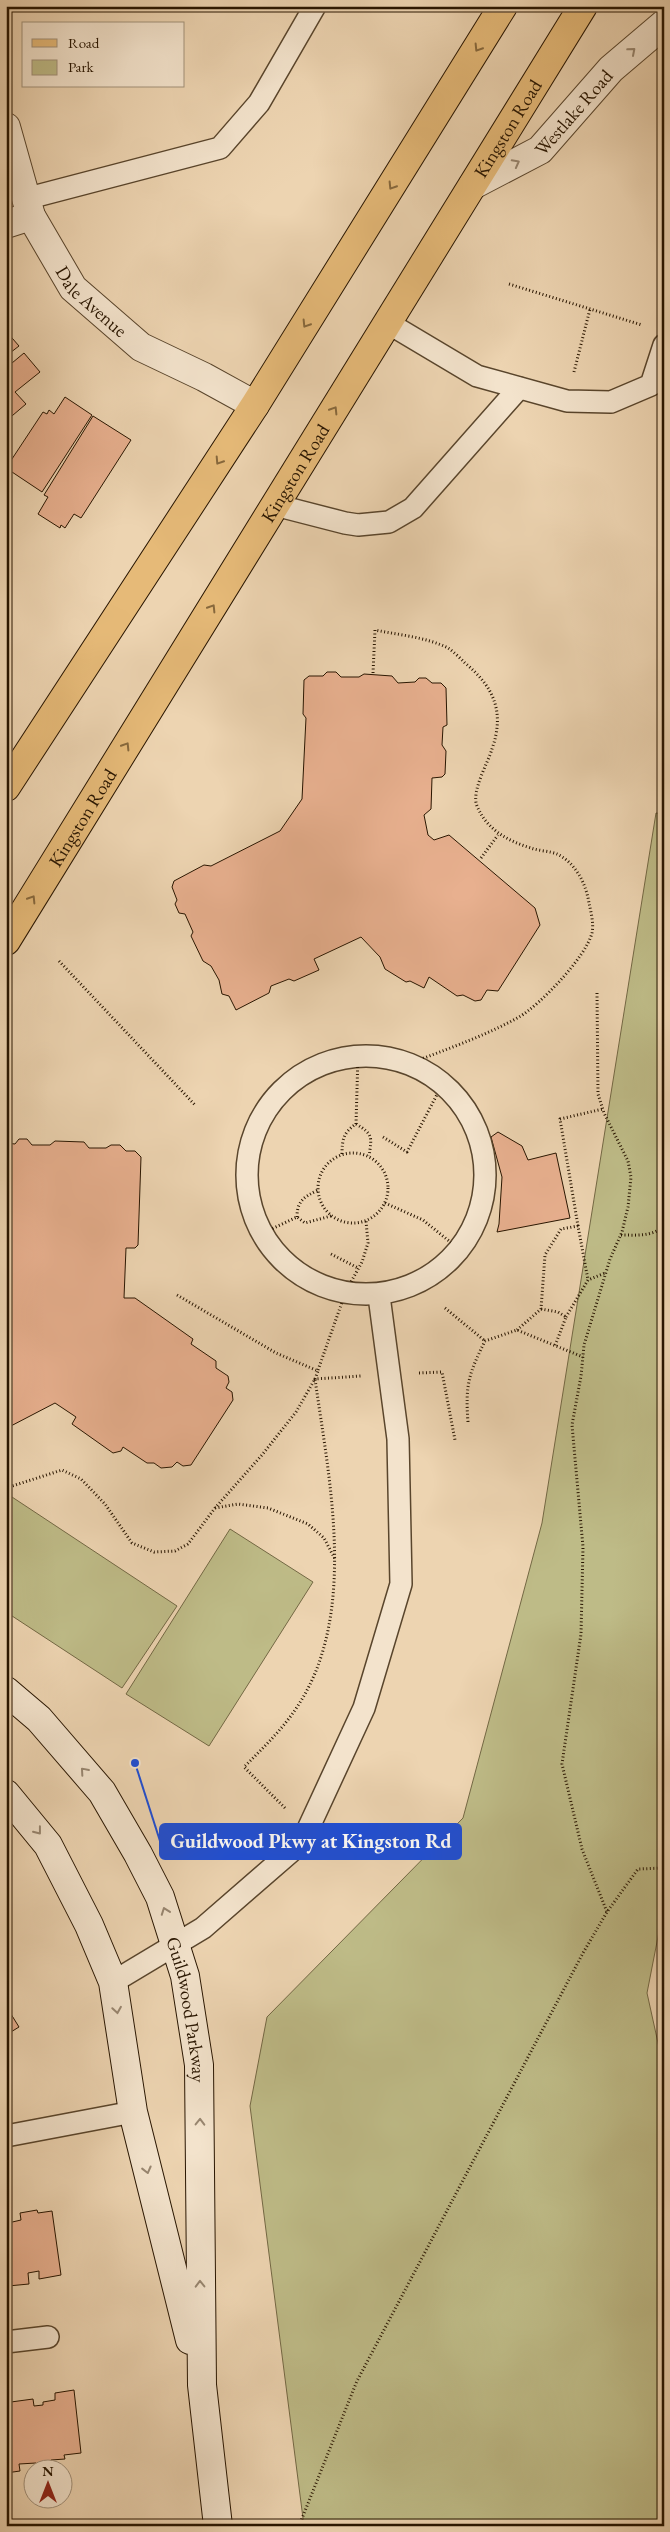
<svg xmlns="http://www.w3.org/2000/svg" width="670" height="2532" font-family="'EB Garamond',serif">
<rect width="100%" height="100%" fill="#edd4b1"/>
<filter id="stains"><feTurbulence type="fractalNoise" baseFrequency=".004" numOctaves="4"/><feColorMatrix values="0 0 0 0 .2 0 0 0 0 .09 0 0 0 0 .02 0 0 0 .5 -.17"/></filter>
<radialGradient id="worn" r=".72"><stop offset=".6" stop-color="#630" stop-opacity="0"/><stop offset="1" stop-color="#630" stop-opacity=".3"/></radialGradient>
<g fill="#bebb87" stroke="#736844">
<polygon points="656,813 664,814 664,1906 647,1993 664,2070 664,2526 304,2526 250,2106 267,2017 463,1818 542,1523"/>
<polygon points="12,1497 177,1606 122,1688 6,1612 6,1506"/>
<polygon points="230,1529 313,1582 209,1746 126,1694"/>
</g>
<g fill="#e8b08f" stroke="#281500">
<polygon points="6,331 19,346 6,356"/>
<polygon points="24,353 40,372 15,392 26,404 6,421 6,368"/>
<polygon points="65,397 92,415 42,492 6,468 43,412 47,414 49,410 54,414"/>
<polygon points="93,416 131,440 81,518 74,514 65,528 61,525 60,528 38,514 48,497 44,495"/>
<polygon points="327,672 336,672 341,677 359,677 364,674 392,676 398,683 415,682 419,678 426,678 432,683 441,683 446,688 447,725 443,727 442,745 446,751 445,774 442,777 432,778 431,809 424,815 428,835 434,840 449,835 535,908 540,925 498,991 487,990 481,1000 475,1001 463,995 457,996 429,977 424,988 410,981 406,982 385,969 380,957 361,937 314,959 319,970 294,981 289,979 271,986 269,993 236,1010 229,996 222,994 219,980 211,966 203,961 191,936 193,932 185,914 179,913 175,904 177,900 172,887 174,881 204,865 211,866 280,831 302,799 306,718 303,714 304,680 309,676 323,676"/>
<polygon points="498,1132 522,1146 528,1160 556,1153 570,1218 497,1232 499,1224 502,1177 491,1137"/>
<polygon points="19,1139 27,1139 32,1145 50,1145 55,1141 84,1142 89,1148 106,1148 111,1145 120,1145 126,1151 135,1151 141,1157 138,1245 135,1248 126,1248 124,1298 135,1298 193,1339 191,1344 216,1361 216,1368 228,1376 229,1382 226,1388 232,1392 233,1400 191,1465 183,1466 177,1462 172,1467 161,1468 154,1463 147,1463 123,1447 121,1451 113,1453 72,1424 76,1417 55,1403 7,1428 10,1436 6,1441 6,1143 15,1144"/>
<polygon points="6,2006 19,2027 6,2035"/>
<polygon points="37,2210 38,2213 52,2211 61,2275 39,2279 39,2271 28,2273 29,2284 8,2286 6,2219 8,2223 21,2220 20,2213"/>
<polygon points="74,2390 81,2453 64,2455 65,2459 51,2460 52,2464 36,2466 36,2463 19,2464 20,2471 6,2473 6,2409 11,2409 11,2402 33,2399 34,2406 43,2405 43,2402 55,2400 55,2393"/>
</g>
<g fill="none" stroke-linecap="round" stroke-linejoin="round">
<g stroke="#59452c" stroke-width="24">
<g id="lane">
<polyline points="25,199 220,148 259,103 315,6"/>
<polyline points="388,323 477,376 567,401 611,402 651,385 664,345"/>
<polyline points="275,505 345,523 358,525 389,522 413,508 519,388"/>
<circle cx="366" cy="1175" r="119"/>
<polyline points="113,1982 203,1928 302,1842 364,1708 401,1584 398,1439 379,1296"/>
<polyline points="6,2136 133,2112"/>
<polyline points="6,2342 48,2337"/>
</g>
</g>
<g stroke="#59452c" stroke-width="30">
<g id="street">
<path id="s1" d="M6 127 31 216 73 288 141 347 204 377 255 405"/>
<path id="s2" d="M473 185 540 150 611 69 664 24"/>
<polyline points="6,224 31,216"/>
</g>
</g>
<g stroke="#281500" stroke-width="30">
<g id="secondary">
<path id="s3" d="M6 1691 39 1719 102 1792 138 1854 160 1897 185 1976 199 2065 202 2385 218 2526"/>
<polyline points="6,1794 48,1845 89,1925 113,1982 133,2112 190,2340"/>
</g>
</g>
<g stroke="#281500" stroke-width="30">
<g id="primary">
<polyline points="6,787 255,405 503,6"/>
<path id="s4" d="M6 941 583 6"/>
</g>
</g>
<g stroke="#281500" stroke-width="3" stroke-dasharray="1 2.5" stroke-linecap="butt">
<polyline points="103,9 118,6"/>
<polyline points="509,284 642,325"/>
<polyline points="574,372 590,309"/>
<path d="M373 673 375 630C399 635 426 637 448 648 454 652 460 658 465 663 494 687 505 712 492 749 488 763 471 791 477 806 487 830 508 841 531 848 539 851 550 851 557 854 576 863 586 884 589 903 591 912 594 924 592 933 586 957 540 1005 519 1017 485 1036 447 1049 411 1063"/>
<polyline points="481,858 498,835"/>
<polyline points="59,961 196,1106"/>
<polyline points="597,993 598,1094 604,1113 628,1161 631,1177 628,1207 622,1232 610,1259 584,1345 581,1376 572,1425 583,1547 581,1634 562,1764 582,1849 607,1912"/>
<path d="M356 1124C373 1134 372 1137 369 1156"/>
<polyline points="383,1137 407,1152 442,1085"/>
<circle cx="353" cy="1188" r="35"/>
<path d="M342 1154C342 1139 344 1132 356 1124L358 1055"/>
<polyline points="385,1203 423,1220 459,1249"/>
<path d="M297 1217C297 1201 304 1197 318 1190"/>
<polyline points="578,1226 560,1119 603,1109"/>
<polyline points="263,1233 297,1217 305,1223 331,1216"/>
<path d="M621 1235C636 1235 652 1237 664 1226"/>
<polyline points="331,1254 358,1268"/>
<polyline points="177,1295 276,1353 318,1371 315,1379 361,1376"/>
<polyline points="445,1308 485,1341"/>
<polyline points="541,1309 558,1312 566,1317 555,1346"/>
<polyline points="566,1317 588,1280 605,1273"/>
<polyline points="517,1330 541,1309 545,1255 561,1229 578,1226 588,1280"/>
<polyline points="318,1370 346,1291 362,1262 368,1243 366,1221"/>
<polyline points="419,1373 442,1372 455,1440"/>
<path d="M468 1422C465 1385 469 1373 485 1341L517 1330 583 1357"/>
<polyline points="6,1488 62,1470 81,1479 105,1504 132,1543 154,1552 175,1551 188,1544 215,1508 262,1455 296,1412 315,1379"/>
<polyline points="215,1508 238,1504 268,1508 308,1524 324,1538 335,1559"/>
<path d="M285 1808 244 1767C264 1747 284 1728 299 1704 358 1612 329 1479 315 1379"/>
<polyline points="299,2526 357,2381 583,1953 607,1912 638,1869 664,1868"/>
</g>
<use href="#lane" stroke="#f3e3cc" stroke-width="21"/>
<use href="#street" stroke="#f3e3cc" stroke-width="28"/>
<use href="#secondary" stroke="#f3e3cc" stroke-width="28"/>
<use href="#primary" stroke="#e6ba78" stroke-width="28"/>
</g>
<defs><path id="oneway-chevron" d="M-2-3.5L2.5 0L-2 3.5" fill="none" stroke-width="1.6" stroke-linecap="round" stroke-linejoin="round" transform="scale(1.25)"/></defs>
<g stroke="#87683c">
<use href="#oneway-chevron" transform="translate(478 48) rotate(122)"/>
<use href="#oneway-chevron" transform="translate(392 186) rotate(122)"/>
<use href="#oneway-chevron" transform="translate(306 324) rotate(122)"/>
<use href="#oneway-chevron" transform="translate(334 410) rotate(-58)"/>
<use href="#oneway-chevron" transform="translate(219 461) rotate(123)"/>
<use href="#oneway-chevron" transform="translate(212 608) rotate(-58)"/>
<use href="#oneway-chevron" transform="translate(126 746) rotate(-58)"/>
<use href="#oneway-chevron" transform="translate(32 899) rotate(-58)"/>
</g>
<g stroke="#988670">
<use href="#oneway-chevron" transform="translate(632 51) rotate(-41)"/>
<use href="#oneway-chevron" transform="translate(516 163) rotate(-28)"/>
<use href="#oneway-chevron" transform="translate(84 1771) rotate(-131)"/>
<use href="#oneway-chevron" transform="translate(38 1831) rotate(52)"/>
<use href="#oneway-chevron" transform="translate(165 1911) rotate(-110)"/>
<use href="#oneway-chevron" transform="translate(117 2010) rotate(81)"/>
<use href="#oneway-chevron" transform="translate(200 2122) rotate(-89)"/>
<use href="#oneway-chevron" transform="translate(147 2170) rotate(76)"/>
<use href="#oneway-chevron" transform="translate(200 2284) rotate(-91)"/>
</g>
<g text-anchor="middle" stroke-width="4.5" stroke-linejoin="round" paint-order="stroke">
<g font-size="19" fill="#281500" stroke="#f3e3cc">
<text dy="7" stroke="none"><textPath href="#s2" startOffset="126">Westlake Road</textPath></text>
<text dy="7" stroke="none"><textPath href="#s4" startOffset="955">Kingston Road</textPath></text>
<text dy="7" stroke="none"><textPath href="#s1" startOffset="198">Dale Avenue</textPath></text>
<text dy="7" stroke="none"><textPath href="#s4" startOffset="550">Kingston Road</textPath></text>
<text dy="7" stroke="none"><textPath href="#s4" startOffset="145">Kingston Road</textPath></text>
<text dy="7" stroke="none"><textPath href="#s3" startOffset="376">Guildwood Parkway</textPath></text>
</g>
</g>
<path fill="none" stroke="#1d4ed8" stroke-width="2" d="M135 1763L160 1841"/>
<circle fill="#1d4ed8" stroke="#f3e3cc" stroke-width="2" cx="135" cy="1763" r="5"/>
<rect fill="#1d4ed8" stroke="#1d4ed8" stroke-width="2" x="160" y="1824" width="301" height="35" rx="5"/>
<g font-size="20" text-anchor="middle" font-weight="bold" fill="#fff">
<text x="311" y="1848">Guildwood Pkwy at Kingston Rd</text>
</g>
<rect width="670" height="2532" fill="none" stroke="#edd4b1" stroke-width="25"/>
<rect x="8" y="8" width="655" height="2517" fill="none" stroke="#281500" stroke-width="2.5"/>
<rect x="12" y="12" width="645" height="2507" fill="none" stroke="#281500"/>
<rect x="22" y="22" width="162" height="65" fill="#f3e3cc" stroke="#a2917a"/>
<rect x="32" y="39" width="25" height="8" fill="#e6ba78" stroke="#a2917a"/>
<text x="68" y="48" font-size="15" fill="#281500">Road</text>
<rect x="32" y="60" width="25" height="15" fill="#bebb87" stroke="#a2917a"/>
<text x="68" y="72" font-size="15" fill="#281500">Park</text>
<g transform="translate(48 2484)"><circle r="24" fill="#f3e3cc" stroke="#a2917a"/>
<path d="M0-4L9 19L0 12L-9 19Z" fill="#8f2418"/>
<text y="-8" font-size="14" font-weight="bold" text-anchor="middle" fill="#281500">N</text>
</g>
<rect width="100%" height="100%" filter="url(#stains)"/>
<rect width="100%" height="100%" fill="url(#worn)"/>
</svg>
